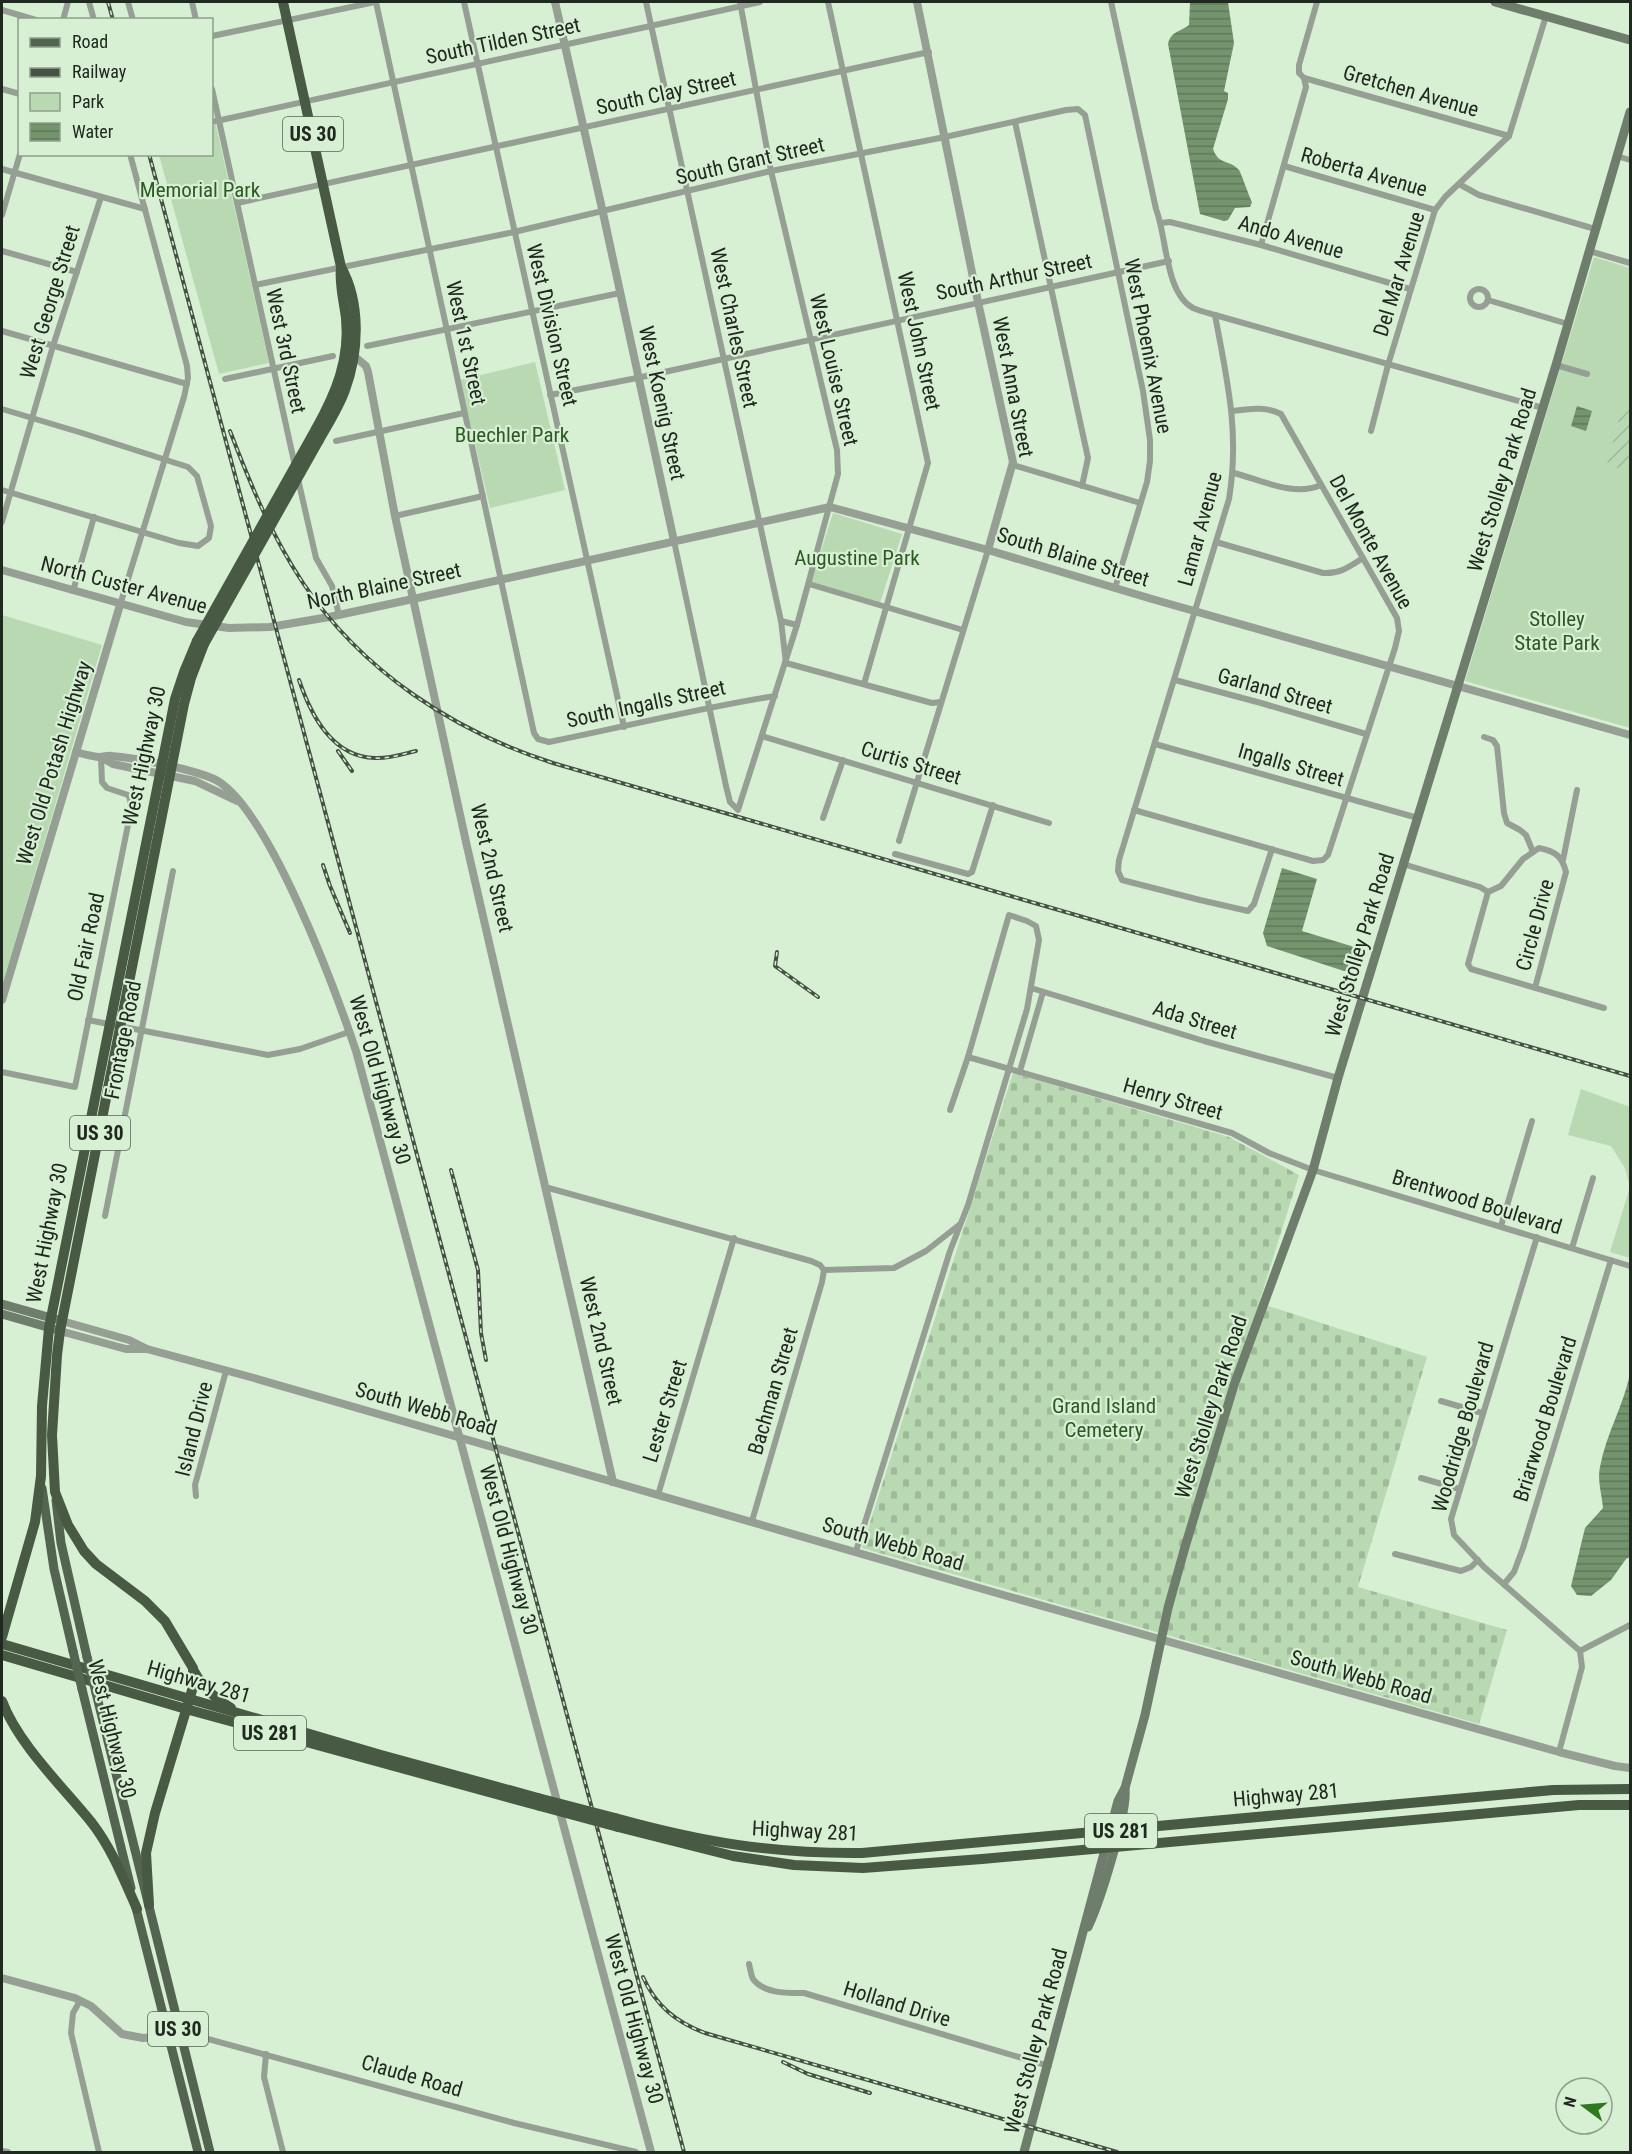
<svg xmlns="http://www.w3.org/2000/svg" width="1632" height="2154" font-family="'Roboto Condensed',sans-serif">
<defs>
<pattern id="cemetery-stones" width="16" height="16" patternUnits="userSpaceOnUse" patternTransform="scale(1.5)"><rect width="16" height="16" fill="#b8d9b2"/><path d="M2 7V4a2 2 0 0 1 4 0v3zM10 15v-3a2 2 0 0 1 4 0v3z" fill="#9eba99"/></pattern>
<pattern id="garden-furrows" width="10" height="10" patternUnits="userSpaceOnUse" patternTransform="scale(1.5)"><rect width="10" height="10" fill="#b8d9b2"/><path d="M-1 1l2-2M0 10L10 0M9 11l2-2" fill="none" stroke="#9eba99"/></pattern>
<pattern id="water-rules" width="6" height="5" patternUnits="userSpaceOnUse" patternTransform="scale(1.5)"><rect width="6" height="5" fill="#74946e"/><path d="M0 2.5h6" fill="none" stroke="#5f795a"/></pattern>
</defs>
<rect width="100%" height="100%" fill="#d7efd3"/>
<polygon fill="url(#cemetery-stones)" points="1013,1073 1229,1137 1299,1175 1259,1303 1427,1357 1358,1587 1507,1630 1479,1724 862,1548"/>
<g fill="#b8d9b2">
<polygon points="216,125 269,363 219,374 159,155 212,154 212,126"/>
<polygon points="1594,257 1630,268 1630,728 1465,681"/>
<polygon points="535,362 565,490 490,508 460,380"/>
<polygon points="833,513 902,534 880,603 811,582"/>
<polygon points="2,615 102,645 2,986"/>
<polygon points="1581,1089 1630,1107 1630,1258 1610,1252 1630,1187 1625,1168 1611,1146 1568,1135"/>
</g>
<polygon fill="url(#garden-furrows)" points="1622,407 1630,409 1630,471 1607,465"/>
<g fill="url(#water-rules)">
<path d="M1190 2H1228L1234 43 1224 91 1228 93V99L1213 149C1219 166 1230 159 1239 170 1241 173 1249 196 1252 202L1250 207 1235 208 1228 220 1224 221 1200 214 1168 44C1171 31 1180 32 1189 25Z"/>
<polygon points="1577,406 1592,411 1586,431 1571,426"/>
<path d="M1282 868 1317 879 1302 931 1351 946 1356 949C1358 960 1358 970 1344 971L1267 946 1263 933Z"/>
<path d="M1630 1374V1557L1626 1559 1611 1580 1591 1596 1577 1595 1571 1586 1585 1528 1603 1508C1602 1495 1597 1479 1600 1467 1606 1434 1623 1407 1630 1374Z"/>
</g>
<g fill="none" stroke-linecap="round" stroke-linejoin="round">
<g stroke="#969f94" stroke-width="6">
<polyline points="89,2 94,20"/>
<polyline points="128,2 133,20"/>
<polyline points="192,2 196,20"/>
<path d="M376 2 534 733 538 739 549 742C624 727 699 708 775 696"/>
<polyline points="464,2 624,727"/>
<polyline points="646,2 781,621 786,663 932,703 941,702"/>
<polyline points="828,2 928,463 864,684"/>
<path d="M1111 2 1156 209C1167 237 1165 293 1193 308 1200 311 1208 313 1215 315L1543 408"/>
<polyline points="2,10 36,20"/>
<polyline points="63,20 68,2"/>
<polyline points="212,36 375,2"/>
<polyline points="1304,78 1509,136"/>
<polyline points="2,89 20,94"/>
<polyline points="212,89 295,466"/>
<polyline points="212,122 760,2"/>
<polyline points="1015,122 1088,458 1082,486"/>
<polyline points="1617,156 1630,160"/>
<polyline points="1284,166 1435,210"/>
<polyline points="2,169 145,209"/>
<polyline points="1459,184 1479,195 1595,229"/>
<polyline points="237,203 929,52"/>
<polyline points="2,215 20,154"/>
<polyline points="1161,223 1170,222 1261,245 1410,289"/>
<polyline points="1261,245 1306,87 1304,78 1299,73 1299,65 1317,2"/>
<polyline points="2,251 77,272"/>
<polyline points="1589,251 1630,263"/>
<polyline points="255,285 514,232 771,171 945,137 1066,110 1078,109 1085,115 1143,391 1150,440 1150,461 1147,482 1115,588"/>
<circle cx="1479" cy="298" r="9"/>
<polyline points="1488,300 1568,324"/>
<path d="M1215 315C1227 380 1240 432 1229 499L1119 860 1118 871 1122 880 1200 900 1248 911 1254 904 1272 849"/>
<polyline points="2,331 187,384"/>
<polyline points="367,346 620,293"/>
<polyline points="1556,365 1587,374"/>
<polyline points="225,379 333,356"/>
<polyline points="550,395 637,378 1169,261"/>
<polyline points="2,409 82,433 188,467 197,476 211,526 209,538 198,546 179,543 2,490"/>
<polyline points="1371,431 1388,365 1435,210 1445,197 1509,136 1546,16"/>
<polyline points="336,441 464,413"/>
<polyline points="1013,465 1140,503"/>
<path d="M1234 473C1261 480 1294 497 1321 485"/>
<polyline points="298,479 316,558 332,586 339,615"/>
<polyline points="395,516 483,496"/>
<polyline points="2,522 53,346 101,197"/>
<polyline points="674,541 726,786 730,802 738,810 797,625 838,474 837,450 771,171 740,2"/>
<path d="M1216 542 1323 573C1340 574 1349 567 1363 558"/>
<polyline points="809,584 963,630"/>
<polyline points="73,591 94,517"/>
<polyline points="120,605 184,397 188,378 187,366 130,154"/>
<polyline points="781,621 797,625"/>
<polyline points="1175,680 1261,703 1366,734"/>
<polyline points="762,736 1049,823"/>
<polyline points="1484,737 1493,740 1497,746 1504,813 1507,823 1520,830 1526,835 1533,852"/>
<polyline points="1155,744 1418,818"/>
<path d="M1134 810 1313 861 1323 860 1328 855 1395 648 1399 631 1397 618 1281 414C1265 406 1249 409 1232 411"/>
<polyline points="823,818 843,760"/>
<polyline points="899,841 988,550"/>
<polyline points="895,854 968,874 972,872 993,805"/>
<polyline points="1563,860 1577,790"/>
<polyline points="1403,864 1480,887 1488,892"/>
<polyline points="1031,988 1204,1041 1338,1078"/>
<path d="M1535 988 1566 872C1562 856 1555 851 1539 848L1523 859 1501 886 1488 892 1468 964 1471 969 1604 1008"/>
<polyline points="88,1020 268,1055 300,1049 349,1032"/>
<polyline points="968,1057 1232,1133 1269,1153 1313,1170 1630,1266"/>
<polyline points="1020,1071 1043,992"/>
<polyline points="2,1072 75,1087 131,810 130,799 128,795 107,788 102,782 101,757"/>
<polyline points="545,1187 811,1261 820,1265 824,1270 894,1268 926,1251 959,1225"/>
<polyline points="105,1216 173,871"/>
<polyline points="1501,1226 1532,1121"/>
<polyline points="1537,1237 1451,1519 1454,1535 1484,1567 1580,1651 1582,1667 1559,1752"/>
<polyline points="1572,1248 1593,1178"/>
<polyline points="1441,1401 1482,1413"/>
<polyline points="1421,1478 1459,1489"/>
<polyline points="658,1495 734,1238"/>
<polyline points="196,1496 195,1485 226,1371"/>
<polyline points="752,1521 822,1282 824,1270"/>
<polyline points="856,1551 950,1251 968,1205 1027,1009 1039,940 1036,926 1027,921 1009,915 968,1057 950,1110"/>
<polyline points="1395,1554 1461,1571 1471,1567 1478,1560"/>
<polyline points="1504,1584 1514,1572 1523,1548 1611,1260"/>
<polyline points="1580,1651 1630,1625"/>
<path d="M749 1964C750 1968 751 1975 753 1979 764 1994 788 1993 804 1993L1049 2066"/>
<polyline points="80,2001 73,2013 71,2033 99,2152"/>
<polyline points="179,2031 514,2123 636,2152"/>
<polyline points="266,2054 264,2077 283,2152"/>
<polyline points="2,2151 8,2152"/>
</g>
<g stroke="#969f94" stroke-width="8">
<polyline points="555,2 603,213 674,541"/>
<polyline points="917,2 978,302 1013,462 988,550"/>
<polyline points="354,356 366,366 368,372 395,516 466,842 613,1482"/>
<polyline points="2,570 186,622 229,628 270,627 329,617 413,599 830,507 988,550 1152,599 1630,735"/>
<path d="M76 752C83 754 91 756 98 757 103 757 107 755 112 756 137 758 192 769 214 779 268 805 336 992 356 1051L651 2152"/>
<polyline points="101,757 113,764 195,781 237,801"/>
<polyline points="2,1000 120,605"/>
<polyline points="62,1321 129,1340 147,1349 254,1378 1000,1594 1559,1752 1615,1766 1630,1768"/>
<polyline points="60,1331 126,1349 146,1349"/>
<polyline points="2,1978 75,1998 91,2006 122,2034 143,2038 168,2036"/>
</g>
<g stroke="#6f7d6c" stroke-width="9">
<polyline points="1495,2 1630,40"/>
<polyline points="2,1304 62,1321"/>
<polyline points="2,1314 54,1329"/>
<path d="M1088 1927C1100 1902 1128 1813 1125 1788"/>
<polyline points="1024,2152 1118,1801 1125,1788 1145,1715 1168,1608 1185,1547 1234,1385 1313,1170 1338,1078 1556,365 1630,112"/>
</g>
<g stroke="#536450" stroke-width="9">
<polyline points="42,1488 54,1569 73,1651"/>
<polyline points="56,1500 61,1543 87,1657"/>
<polyline points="82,1689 131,1888"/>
<polyline points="96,1693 210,2152"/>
<polyline points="135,1904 198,2152"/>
</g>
<g stroke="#485a44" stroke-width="10">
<path d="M283 2 341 267C361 303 359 352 345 390 339 407 328 424 319 440"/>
<path d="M316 429C336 393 350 360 346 318 344 301 339 285 341 267"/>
<polyline points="2,1637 35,1522 41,1476 42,1406 49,1328 175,699 184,672 197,641"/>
<polyline points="2,1644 381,1755 538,1798"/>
<polyline points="2,1655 186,1709 540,1806"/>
<path d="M194 1671C203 1688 215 1698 231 1708"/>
<path d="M2 1701C18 1744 63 1787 92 1823 112 1849 124 1880 137 1909"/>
<path d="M615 1818C702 1842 772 1854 862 1853L1553 1790 1630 1789"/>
<polyline points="618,1827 733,1856 794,1865 863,1868 982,1859 1579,1805 1630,1805"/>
<polyline points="149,1905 146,1853 155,1813 193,1687 193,1668 165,1621 145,1601 96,1564 84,1551 68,1525 55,1492 52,1435 57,1355 60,1331 184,704 191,678 204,644"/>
</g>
<g stroke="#455144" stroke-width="4">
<g id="rail">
<polyline points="108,2 113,20"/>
<polyline points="149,154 684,2152"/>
<path d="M230 431C250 483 271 535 303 583 362 671 453 731 553 763L1630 1076"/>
<path d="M299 680C311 715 332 757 375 758 388 759 403 754 416 751"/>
<polyline points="338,751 352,771"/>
<polyline points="323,865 330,886 350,933"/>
<polyline points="777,952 775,966 818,997"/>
<polyline points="451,1170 478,1270 481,1333 486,1360"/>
<path d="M643 1977C656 2006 676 2022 705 2033L1117 2152"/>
<polyline points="783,2062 808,2074 870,2093"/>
</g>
</g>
<use href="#rail" stroke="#d7efd3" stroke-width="1.5" stroke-dasharray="4.5" stroke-linecap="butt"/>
<g stroke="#536450" stroke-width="9">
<polyline points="73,1651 82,1689"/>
<polyline points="87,1657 96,1693"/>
</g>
<g stroke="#485a44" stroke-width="10">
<polyline points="197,641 316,429"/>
<polyline points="204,644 319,440"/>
<polyline points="538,1798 615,1818"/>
<polyline points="540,1806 618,1827"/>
</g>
</g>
<g text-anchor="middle" stroke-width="4.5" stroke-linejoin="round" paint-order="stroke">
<g fill="#d7efd3" stroke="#576455" stroke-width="1.5">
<rect x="283" y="117" width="60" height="34" rx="4.5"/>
<rect x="70" y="1116" width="60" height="34" rx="4.5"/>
<rect x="234" y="1716" width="72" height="34" rx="4.5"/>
<rect x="1085" y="1814" width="72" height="34" rx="4.5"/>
<rect x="148" y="2012" width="60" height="34" rx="4.5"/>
</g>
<g font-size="20" font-weight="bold" fill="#20291f">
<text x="313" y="141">US 30</text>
<text x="100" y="1140">US 30</text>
<text x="270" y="1740">US 281</text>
<text x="1121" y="1838">US 281</text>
<text x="178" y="2036">US 30</text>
</g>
<g font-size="21" fill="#20291f" stroke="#d7efd3">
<text transform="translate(503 41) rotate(-12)" y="7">South Tilden Street</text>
<text transform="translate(1411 91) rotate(16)" y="7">Gretchen Avenue</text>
<text transform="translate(666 93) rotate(-12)" y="7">South Clay Street</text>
<text transform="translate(750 161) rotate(-13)" y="7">South Grant Street</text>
<text transform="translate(1364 172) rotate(16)" y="7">Roberta Avenue</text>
<text transform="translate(1291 237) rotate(16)" y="7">Ando Avenue</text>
<text transform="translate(1399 274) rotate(-73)" y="7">Del Mar Avenue</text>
<text transform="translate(1014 277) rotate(-12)" y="7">South Arthur Street</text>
<text transform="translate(50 302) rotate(-73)" y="7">West George Street</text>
<text transform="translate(552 325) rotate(77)" y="7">West Division Street</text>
<text transform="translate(734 328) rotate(78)" y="7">West Charles Street</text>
<text transform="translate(919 341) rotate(78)" y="7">West John Street</text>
<text transform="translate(466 343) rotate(78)" y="7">West 1st Street</text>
<text transform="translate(1148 346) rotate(79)" y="7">West Phoenix Avenue</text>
<text transform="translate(286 351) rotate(78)" y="7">West 3rd Street</text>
<text transform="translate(834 370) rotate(77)" y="7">West Louise Street</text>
<text transform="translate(1013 387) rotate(79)" y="7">West Anna Street</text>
<text transform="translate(662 403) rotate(78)" y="7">West Koenig Street</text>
<text transform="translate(1502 480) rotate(-73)" y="7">West Stolley Park Road</text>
<text transform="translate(1200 529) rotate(-75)" y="7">Lamar Avenue</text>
<text transform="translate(1371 542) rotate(61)" y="7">Del Monte Avenue</text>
<text transform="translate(1073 557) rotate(17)" y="7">South Blaine Street</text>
<text transform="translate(124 585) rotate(15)" y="7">North Custer Avenue</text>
<text transform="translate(384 586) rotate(-12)" y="7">North Blaine Street</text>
<text transform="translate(1275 691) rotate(16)" y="7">Garland Street</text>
<text transform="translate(646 704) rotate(-12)" y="7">South Ingalls Street</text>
<text transform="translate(144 756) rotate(-78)" y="7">West Highway 30</text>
<text transform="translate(54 763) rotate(-73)" y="7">West Old Potash Highway</text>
<text transform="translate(911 763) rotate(17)" y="7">Curtis Street</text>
<text transform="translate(1291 765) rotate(16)" y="7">Ingalls Street</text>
<text transform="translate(492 868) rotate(77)" y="7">West 2nd Street</text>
<text transform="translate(1535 925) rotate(-75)" y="7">Circle Drive</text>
<text transform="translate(1360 945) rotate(-73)" y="7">West Stolley Park Road</text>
<text transform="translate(86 947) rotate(-78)" y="7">Old Fair Road</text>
<text transform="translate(1195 1020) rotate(17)" y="7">Ada Street</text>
<text transform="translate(123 1040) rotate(-79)" y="7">Frontage Road</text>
<text transform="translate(380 1080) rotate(74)" y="7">West Old Highway 30</text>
<text transform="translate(1173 1099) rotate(16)" y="7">Henry Street</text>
<text transform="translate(1477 1202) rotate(17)" y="7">Brentwood Boulevard</text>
<text transform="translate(47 1233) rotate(-79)" y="7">West Highway 30</text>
<text transform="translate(601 1341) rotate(77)" y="7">West 2nd Street</text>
<text transform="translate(773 1391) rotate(-74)" y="7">Bachman Street</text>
<text transform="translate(1211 1407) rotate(-72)" y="7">West Stolley Park Road</text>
<text transform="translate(426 1409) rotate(16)" y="7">South Webb Road</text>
<text transform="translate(665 1411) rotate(-73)" y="7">Lester Street</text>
<text transform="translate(1545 1419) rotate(-73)" y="7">Briarwood Boulevard</text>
<text transform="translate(1463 1427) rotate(-74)" y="7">Woodridge Boulevard</text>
<text transform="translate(194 1429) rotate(-76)" y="7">Island Drive</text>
<text transform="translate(893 1544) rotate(16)" y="7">South Webb Road</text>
<text transform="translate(509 1550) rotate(75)" y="7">West Old Highway 30</text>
<text transform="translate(1361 1677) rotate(16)" y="7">South Webb Road</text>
<text transform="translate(199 1682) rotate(16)" y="7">Highway 281</text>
<text transform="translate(112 1729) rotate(76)" y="7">West Highway 30</text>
<text transform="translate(1286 1795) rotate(-5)" y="7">Highway 281</text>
<text transform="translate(805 1831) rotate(3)" y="7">Highway 281</text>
<text transform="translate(897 2004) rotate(17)" y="7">Holland Drive</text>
<text transform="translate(634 2019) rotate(75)" y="7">West Old Highway 30</text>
<text transform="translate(1036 2041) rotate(-75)" y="7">West Stolley Park Road</text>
<text transform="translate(412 2076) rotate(16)" y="7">Claude Road</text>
</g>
<g font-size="21" fill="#2c5924" stroke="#d7efd3">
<text x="200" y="197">Memorial Park</text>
<text x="512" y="442">Buechler Park</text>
<text x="857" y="565">Augustine Park</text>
<text x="1557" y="626">Stolley<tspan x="1557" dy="24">State Park</tspan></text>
<text x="1104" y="1413">Grand Island<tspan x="1104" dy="24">Cemetery</tspan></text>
</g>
</g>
<rect width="1632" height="2154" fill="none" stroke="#20291f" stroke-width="6"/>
<rect x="18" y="18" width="195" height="138" fill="#d7efd3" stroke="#8ea08b" stroke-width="1.5"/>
<rect x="30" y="38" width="30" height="9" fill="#536450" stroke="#8ea08b" stroke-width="1.5"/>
<text x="72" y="48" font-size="18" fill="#20291f">Road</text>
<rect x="30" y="68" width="30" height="9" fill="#455144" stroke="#8ea08b" stroke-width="1.5"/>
<text x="72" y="78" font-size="18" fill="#20291f">Railway</text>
<rect x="30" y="93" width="30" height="18" fill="#b8d9b2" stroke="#8ea08b" stroke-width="1.5"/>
<text x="72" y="108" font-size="18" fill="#20291f">Park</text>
<rect x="30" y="123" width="30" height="18" fill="url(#water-rules)" stroke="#8ea08b" stroke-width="1.5"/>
<text x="72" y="138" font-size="18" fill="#20291f">Water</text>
<g transform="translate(1584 2106) rotate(286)"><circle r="28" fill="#d7efd3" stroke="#8ea08b" stroke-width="1.5"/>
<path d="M0-4.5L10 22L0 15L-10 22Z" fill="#2e781e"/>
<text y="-9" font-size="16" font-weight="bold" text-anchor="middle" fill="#20291f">N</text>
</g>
</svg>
